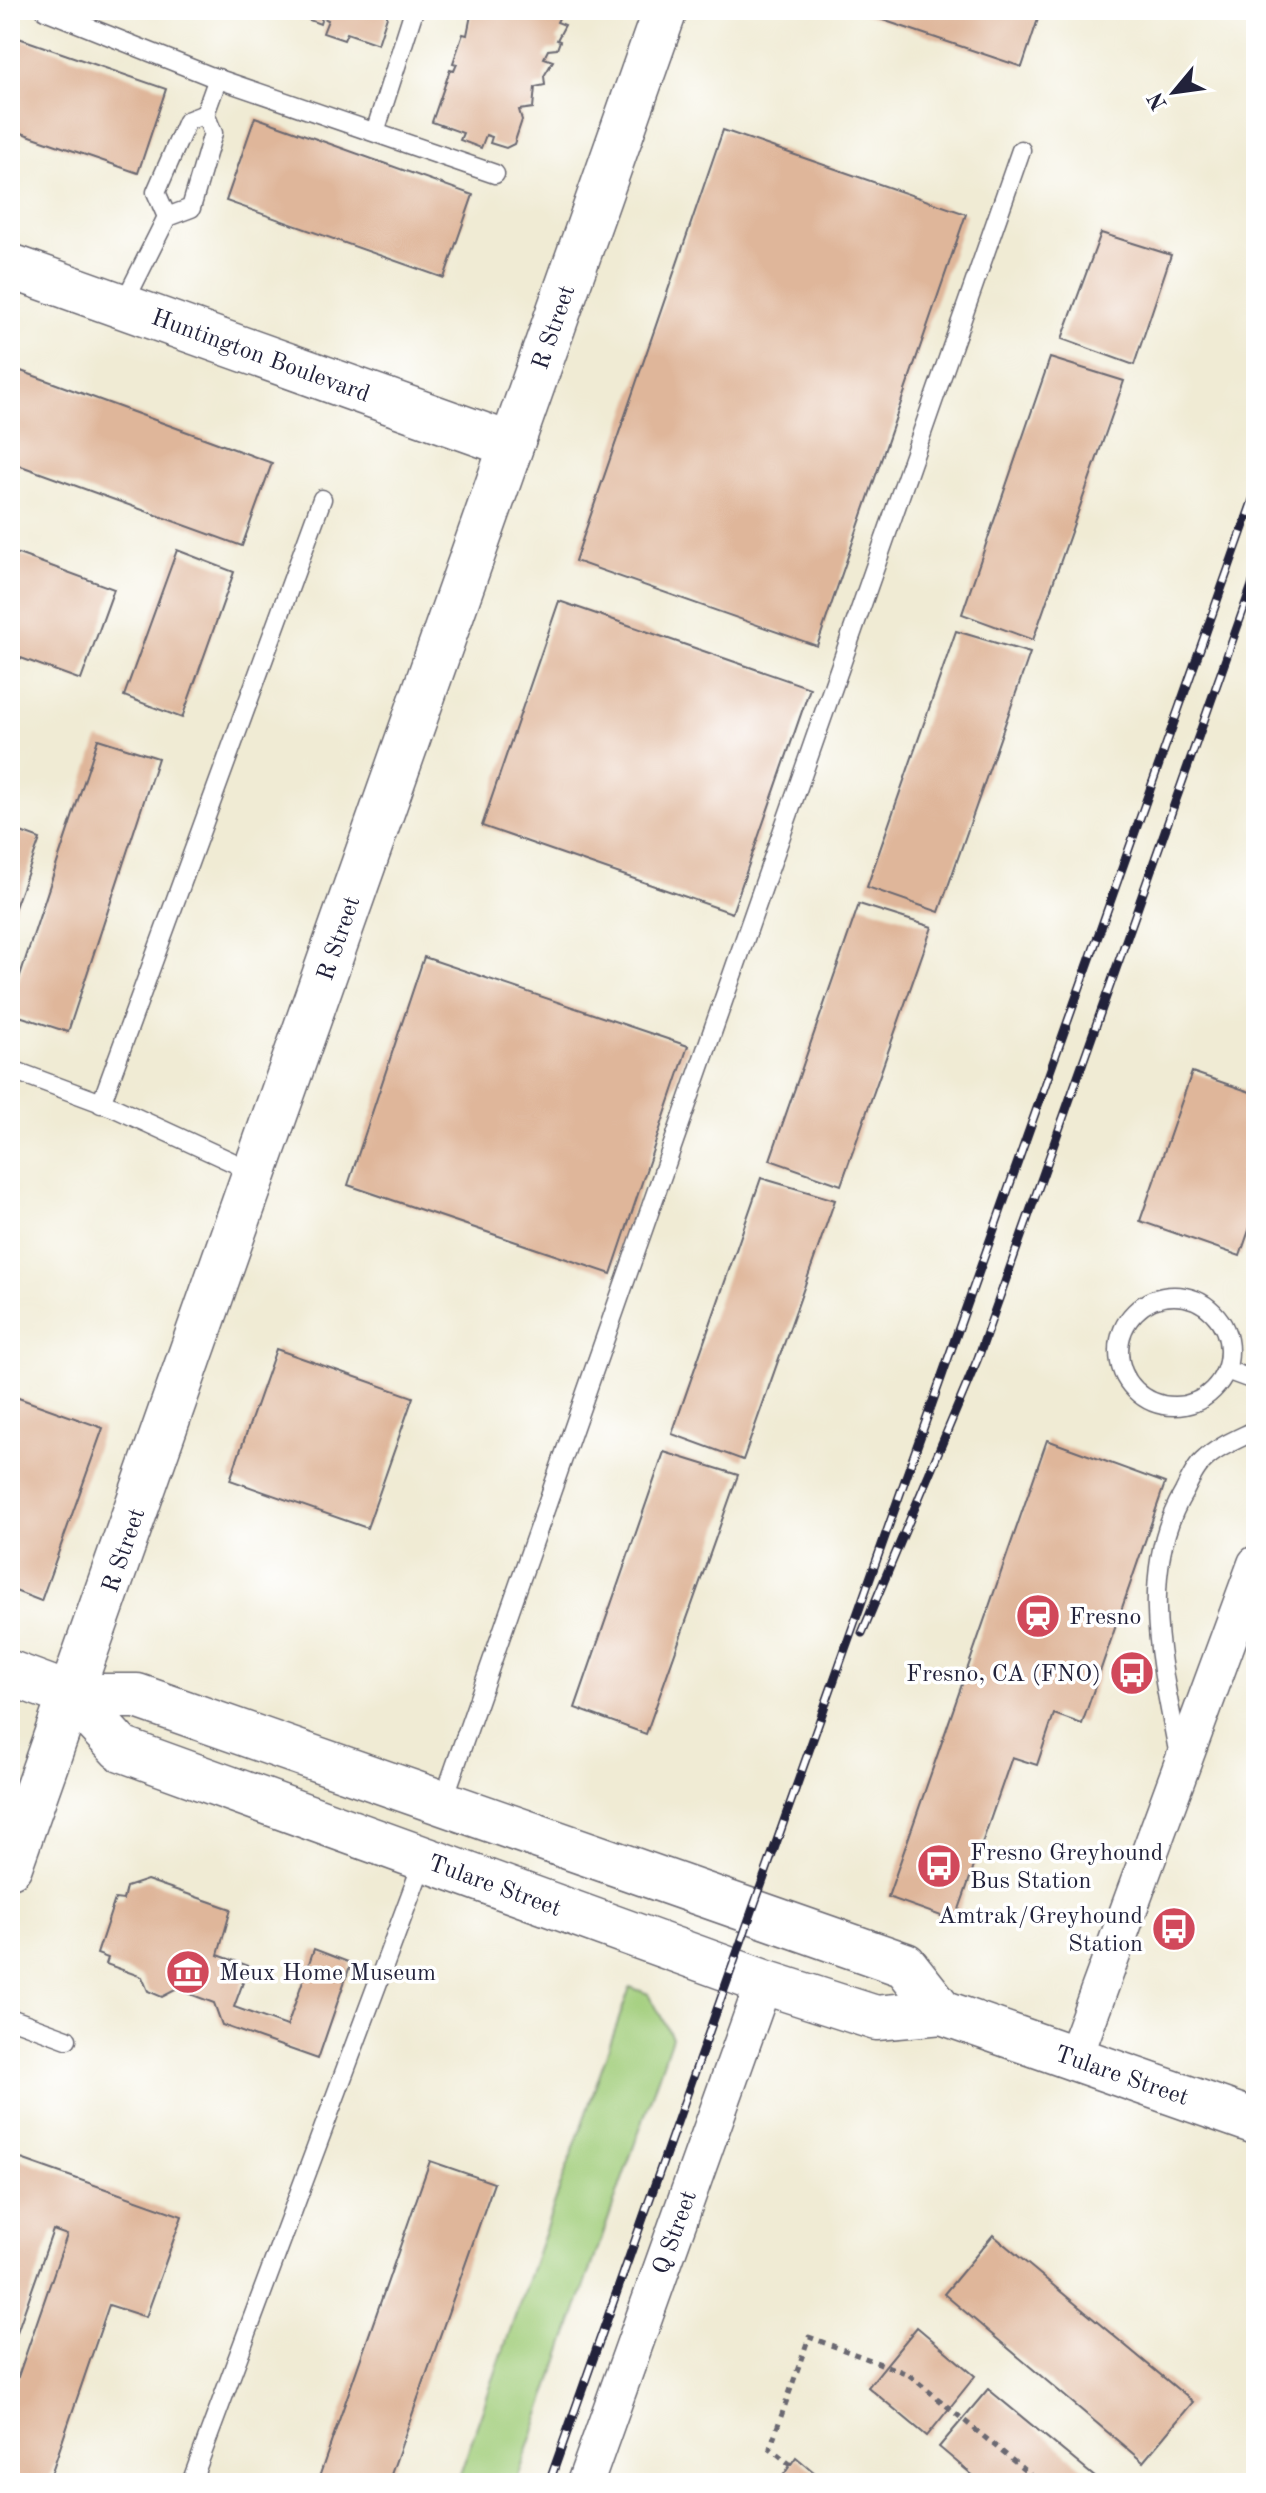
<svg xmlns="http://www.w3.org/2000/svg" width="1266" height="2493" font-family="'Old Standard TT',serif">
<rect width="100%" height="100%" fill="#fff"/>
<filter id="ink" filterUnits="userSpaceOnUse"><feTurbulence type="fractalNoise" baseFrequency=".0125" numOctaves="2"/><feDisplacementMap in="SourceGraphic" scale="16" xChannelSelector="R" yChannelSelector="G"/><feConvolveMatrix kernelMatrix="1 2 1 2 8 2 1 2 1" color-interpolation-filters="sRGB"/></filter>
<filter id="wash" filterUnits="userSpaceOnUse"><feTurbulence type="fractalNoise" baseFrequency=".006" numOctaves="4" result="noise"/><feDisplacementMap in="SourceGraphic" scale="32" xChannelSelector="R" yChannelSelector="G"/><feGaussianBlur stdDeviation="1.8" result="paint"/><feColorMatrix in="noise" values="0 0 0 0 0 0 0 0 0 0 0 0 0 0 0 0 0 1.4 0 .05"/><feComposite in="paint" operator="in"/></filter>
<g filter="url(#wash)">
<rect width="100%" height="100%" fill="#f0ebd4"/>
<polygon fill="#a1cd7a" stroke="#62785a" stroke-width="2" points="630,1987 649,1994 672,2037 516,2483 457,2483"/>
<g id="blocks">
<g fill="#dfb69a">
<polygon points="301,10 389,10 378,44 347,33 344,40 323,33 328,20 322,17 320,24 304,18"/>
<polygon points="472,10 568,10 561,14 557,22 565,25 557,40 560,41 557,49 548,50 544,58 553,61 544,76 545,85 535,87 533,108 519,110 522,120 514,144 506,148 490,143 492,137 486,135 481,148 460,140 463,133 432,122 450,70 454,71 457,64 453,63 463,34 467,35"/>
<polygon points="853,10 1041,10 1022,67"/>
<polygon points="10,35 166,89 138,173 10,129"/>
<polygon points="255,117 473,195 444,278 226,201"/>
<polygon points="723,130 966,214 817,646 575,561"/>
<polygon points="1101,233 1171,255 1134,365 1062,339"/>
<polygon points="1050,358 1124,381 1033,640 962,614"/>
<polygon points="10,367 272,463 242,546 10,462"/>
<polygon points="177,550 234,572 182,718 124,696"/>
<polygon points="10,551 114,589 81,680 10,654"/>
<polygon points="559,601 810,688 732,913 482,826"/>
<polygon points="956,631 1030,653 939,912 867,887"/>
<polygon points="98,739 158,758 68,1032 10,1013 10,1006"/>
<polygon points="10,828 40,839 10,921"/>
<polygon points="859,904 932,927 841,1185 770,1160"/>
<polygon points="424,957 688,1046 611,1274 348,1185"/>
<polygon points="1192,1072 1256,1094 1256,1210 1240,1256 1140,1221"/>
<polygon points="761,1178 835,1200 743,1460 672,1434"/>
<polygon points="276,1349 413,1397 367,1528 230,1480"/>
<polygon points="10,1395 103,1428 41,1601 10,1589"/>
<polygon points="1047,1440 1165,1483 1082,1724 1054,1714 1037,1765 1012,1757 955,1921 888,1897"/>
<polygon points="664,1452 738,1475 646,1734 575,1708"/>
<polygon points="147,1880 231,1909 218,1955 249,1966 234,2007 287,2026 314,1949 351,1963 318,2059 222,2025 214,2003 177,1989 162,1997 148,1991 142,1977 106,1964 108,1958 97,1954 115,1899 123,1900 126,1887"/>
<polygon points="10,2155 182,2216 146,2317 109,2305 48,2483 10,2483 10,2400 67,2235 53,2230 10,2352"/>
<polygon points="430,2161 494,2183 388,2483 317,2483"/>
<polygon points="993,2235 1193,2402 1143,2462 944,2294"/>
<polygon points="917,2327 975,2376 927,2436 868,2387"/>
<polygon points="988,2389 1102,2483 982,2483 939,2447"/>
<polygon points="796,2457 827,2483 778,2483"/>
</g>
</g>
</g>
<g filter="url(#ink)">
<use href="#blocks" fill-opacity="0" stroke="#6a6871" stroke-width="2"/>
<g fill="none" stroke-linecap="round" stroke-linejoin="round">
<g stroke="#6a6871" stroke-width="21">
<g id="service">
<polyline points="45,10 210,76 495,174"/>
<polyline points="205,114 218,78"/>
<polyline points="375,132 414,10"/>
<polyline points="123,305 167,217 191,208 213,133 205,114 187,121 156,192 167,217"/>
<polyline points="10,1069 115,1108 254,1172"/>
<polyline points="101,1104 322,499"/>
<circle cx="1174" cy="1351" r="55"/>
<polyline points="1226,1370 1256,1381"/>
<path d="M1179 1756C1163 1670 1136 1573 1184 1492 1189 1482 1195 1468 1203 1461 1217 1447 1238 1439 1256 1430"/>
<polyline points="442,1804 1021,150"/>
<polyline points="10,2018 67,2039"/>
<polyline points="191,2483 424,1859"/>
</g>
</g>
<g stroke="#6a6871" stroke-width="39">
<g id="minor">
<polyline points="1074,2058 1256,1564"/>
<polyline points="585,2483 764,1982"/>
</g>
</g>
<g stroke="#6a6871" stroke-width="47">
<g id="tertiary">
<polyline points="10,266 511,445"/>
<polyline points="10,1866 665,10"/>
</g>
</g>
<g stroke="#6a6871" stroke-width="47">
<g id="secondary">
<polyline points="10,1673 72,1696 137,1696 905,1965 942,2012"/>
<polyline points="72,1696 121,1749 764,1982 876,2018 942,2012 1256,2122"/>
</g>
</g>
<polyline stroke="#6a6871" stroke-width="5" stroke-dasharray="6 6" stroke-linecap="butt" points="791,2465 770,2448 809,2337 908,2374 1040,2483"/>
<use href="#service" stroke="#fff" stroke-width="18"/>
<use href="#minor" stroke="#fff" stroke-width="36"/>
<use href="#tertiary" stroke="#fff" stroke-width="44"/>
<use href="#secondary" stroke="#fff" stroke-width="44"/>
<g stroke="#22223b" stroke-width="9">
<g id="rail">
<polyline points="862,1633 978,1358 1256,574"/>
<polyline points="549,2483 1256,491"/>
</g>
</g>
<use href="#rail" stroke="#fff" stroke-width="6" stroke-dasharray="18" stroke-linecap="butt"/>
</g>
</g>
<defs>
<g id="station-disc" transform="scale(2.3)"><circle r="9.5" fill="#d1495b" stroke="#fff"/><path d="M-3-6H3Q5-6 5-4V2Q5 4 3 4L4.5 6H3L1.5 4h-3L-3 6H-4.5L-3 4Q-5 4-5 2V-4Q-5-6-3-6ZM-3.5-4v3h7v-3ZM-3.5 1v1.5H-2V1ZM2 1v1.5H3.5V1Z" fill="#fff"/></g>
<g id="bus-disc" transform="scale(2.3)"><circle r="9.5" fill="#d1495b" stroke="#fff"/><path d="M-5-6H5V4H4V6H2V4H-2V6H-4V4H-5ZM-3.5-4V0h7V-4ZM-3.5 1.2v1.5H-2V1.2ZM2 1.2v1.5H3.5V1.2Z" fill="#fff"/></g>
<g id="museum-disc" transform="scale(2.3)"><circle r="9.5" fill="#d1495b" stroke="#fff"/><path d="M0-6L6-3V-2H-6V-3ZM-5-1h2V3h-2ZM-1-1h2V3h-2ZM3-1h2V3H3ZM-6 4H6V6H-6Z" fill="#fff"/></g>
</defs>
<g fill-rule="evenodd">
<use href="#station-disc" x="1038" y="1616"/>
<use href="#bus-disc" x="1132" y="1673"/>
<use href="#bus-disc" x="939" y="1866"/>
<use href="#bus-disc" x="1174" y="1929"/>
<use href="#museum-disc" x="188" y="1972"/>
</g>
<g text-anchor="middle" stroke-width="7" stroke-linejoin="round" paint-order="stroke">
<g font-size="24" fill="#22223b" stroke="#fff">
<text transform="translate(553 327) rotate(-71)" y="8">R Street</text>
<text transform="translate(261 355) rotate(20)" y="8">Huntington Boulevard</text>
<text transform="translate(338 938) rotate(-71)" y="8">R Street</text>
<text transform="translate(123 1550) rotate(-71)" y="8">R Street</text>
<text transform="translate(495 1885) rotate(20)" y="8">Tulare Street</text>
<text transform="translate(1122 2075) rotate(19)" y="8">Tulare Street</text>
<text transform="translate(674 2232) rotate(-70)" y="8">Q Street</text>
</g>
<g font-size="24" fill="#22223b" stroke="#fff" text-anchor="start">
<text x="1069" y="1624">Fresno</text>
<text x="1101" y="1681" text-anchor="end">Fresno, CA (FNO)</text>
<text x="970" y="1860">Fresno Greyhound<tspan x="970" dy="28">Bus Station</tspan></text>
<text x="1143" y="1923" text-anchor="end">Amtrak/Greyhound<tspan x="1143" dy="28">Station</tspan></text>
<text x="219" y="1980">Meux Home Museum</text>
</g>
</g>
<rect width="1266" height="2493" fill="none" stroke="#fff" stroke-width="40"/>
<g transform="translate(1174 92) rotate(241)" stroke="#ffffff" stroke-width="6" paint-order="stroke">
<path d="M0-6L14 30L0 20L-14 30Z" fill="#22223b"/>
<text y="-12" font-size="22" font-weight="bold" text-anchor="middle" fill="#22223b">N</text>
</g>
</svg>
